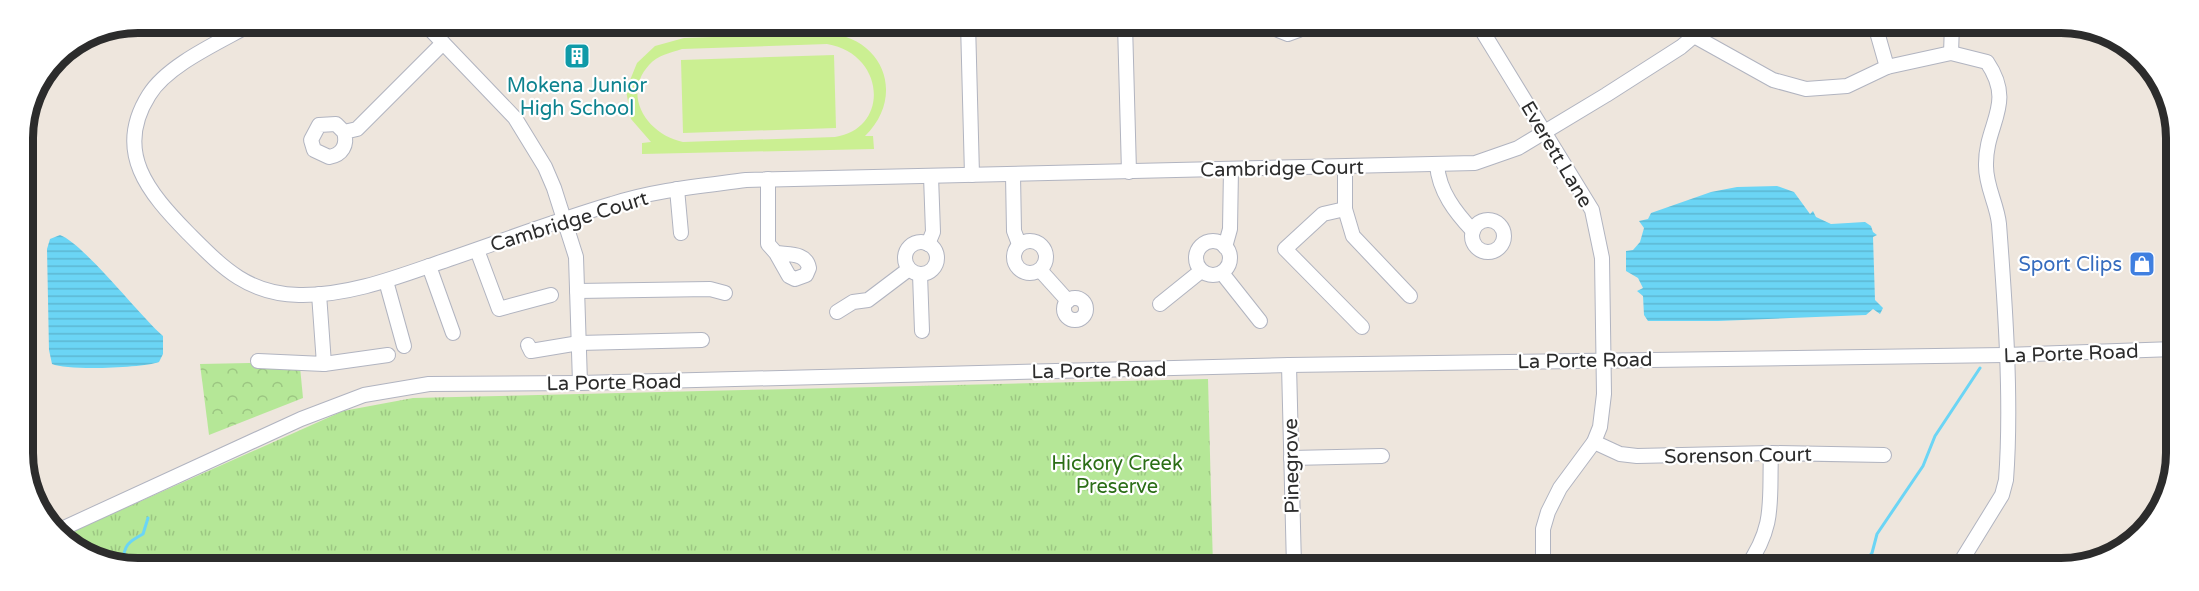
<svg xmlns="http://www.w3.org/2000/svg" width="2199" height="591" font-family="'Varela Round',sans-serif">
<defs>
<pattern id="forest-crowns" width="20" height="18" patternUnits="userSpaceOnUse" patternTransform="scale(1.5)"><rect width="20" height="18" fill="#b5e797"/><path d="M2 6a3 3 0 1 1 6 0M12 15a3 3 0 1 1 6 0" fill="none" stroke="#9cc682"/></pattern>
<pattern id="park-tufts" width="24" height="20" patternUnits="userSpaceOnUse" patternTransform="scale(1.5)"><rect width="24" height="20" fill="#b5e797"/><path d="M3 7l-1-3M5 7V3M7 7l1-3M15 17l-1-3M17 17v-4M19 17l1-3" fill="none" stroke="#9cc682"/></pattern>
<pattern id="water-rules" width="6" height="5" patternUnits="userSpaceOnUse" patternTransform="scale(1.5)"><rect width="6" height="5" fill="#6bd5f5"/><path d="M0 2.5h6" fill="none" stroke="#5db7d2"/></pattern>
</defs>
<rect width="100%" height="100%" fill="#eee6dd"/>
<polygon fill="url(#forest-crowns)" points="250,363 300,367 303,398 209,435 200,364"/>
<polygon fill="url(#park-tufts)" points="1208,379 1213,567 115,566 60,537 343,411 413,398"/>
<g fill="#cbef92" fill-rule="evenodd">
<path d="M826 33C884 37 906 96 865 136H873L874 149 642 154V143L651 142 631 119 626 90 637 63 655 46 684 38ZM827 44C886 54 890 129 835 137L683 142C648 135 621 96 649 65 658 55 670 53 682 49Z"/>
<polygon points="834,55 836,128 683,133 681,60"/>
</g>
<g fill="url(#water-rules)">
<polygon points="1777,186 1794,192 1810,214 1813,211 1816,217 1831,224 1865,222 1871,226 1873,232 1877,235 1873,237 1875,300 1883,308 1880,314 1873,309 1866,315 1718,321 1648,321 1644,315 1643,296 1637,291 1643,288 1638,278 1626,271 1626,251 1633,250 1640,242 1644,228 1639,221 1648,219 1651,213 1711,192 1737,187"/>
<path d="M60 235C83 243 139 315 163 336V354L159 362C142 368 68 371 52 364L49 350 47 249 50 239Z"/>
</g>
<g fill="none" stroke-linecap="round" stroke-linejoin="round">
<g stroke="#6bd5f5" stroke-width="3">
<path d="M116 566 123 562C124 545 128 542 143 534L148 518"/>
<polyline points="1860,568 1872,553 1877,534 1923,466 1935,436 1980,368"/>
</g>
<g stroke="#b1b4c0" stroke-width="16">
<g id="minor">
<path d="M253 23C222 41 168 64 149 95 113 152 149 193 188 233 222 267 247 294 299 295 346 296 392 279 435 264 494 244 552 222 612 204 655 190 701 186 746 180L1475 163 1518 148 1606 95 1681 47 1694 36 1703 24"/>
<polyline points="424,23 515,118 545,167 554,188 576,257 580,383"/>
<polyline points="968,23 972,175"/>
<polyline points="1125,24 1129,172"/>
<polyline points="1274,24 1278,30 1288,34 1299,30 1303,24"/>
<polyline points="1478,24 1592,210 1602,258 1604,394 1600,427 1594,442 1560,488 1548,512 1543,529 1543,568"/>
<polyline points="1875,25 1887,67"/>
<path d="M1694 36 1773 80 1806 89 1847 86 1887 67 1951 53 1987 62C2016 105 1985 123 1986 166 1986 187 1997 204 1999 224 2005 303 2012 401 2006 480L2002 495 1957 568"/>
<polyline points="1951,53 1952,25"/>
<path d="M344 132 336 124 319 125 311 140 314 150 329 157C342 155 348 145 344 132L357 129 443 43"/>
<path d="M1437 165C1439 191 1455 212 1473 231"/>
<polyline points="1345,167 1345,209 1353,236 1410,296"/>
<polyline points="1013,175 1014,231 1019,244"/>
<path d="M768 179V244L776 253C788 255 806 252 809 268L806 275 795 279 789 276 776 253"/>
<polyline points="677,189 681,233"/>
<polyline points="1345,209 1323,214 1285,249 1362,327"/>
<circle cx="1488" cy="236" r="16"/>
<circle cx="1030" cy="257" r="16"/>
<circle cx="1213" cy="258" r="17"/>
<circle cx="921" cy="258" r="16"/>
<polyline points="928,244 933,232 931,176"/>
<polyline points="1225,247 1230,229 1231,169"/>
<polyline points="477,250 499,309 551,295"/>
<polyline points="429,266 453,333"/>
<polyline points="1040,270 1068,301"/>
<polyline points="1222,273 1260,321"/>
<polyline points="920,274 922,331"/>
<polyline points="386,281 404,346"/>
<polyline points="577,291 710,289 725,293"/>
<circle cx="1075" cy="309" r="11"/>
<polyline points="1160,304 1201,271"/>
<polyline points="837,312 853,302 868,300 909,269"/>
<polyline points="528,345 531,351 579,343 702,340"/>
<polyline points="258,361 324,364 319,294"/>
<polyline points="324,364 388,355"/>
<polyline points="1289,365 1294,567"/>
<polyline points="1594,442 1620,454 1637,456 1771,453 1884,455"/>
<polyline points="1291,458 1382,456"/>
<polyline points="55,532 301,419 364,395 429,384 580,383 1289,365 2005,355 2174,349"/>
<path d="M1746 568C1776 525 1769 502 1771 453"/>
</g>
</g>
<use href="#minor" stroke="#fff" stroke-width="14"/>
</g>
<defs>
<g id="building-square" transform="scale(1.35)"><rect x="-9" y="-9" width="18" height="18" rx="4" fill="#0f9aa8" stroke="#fff"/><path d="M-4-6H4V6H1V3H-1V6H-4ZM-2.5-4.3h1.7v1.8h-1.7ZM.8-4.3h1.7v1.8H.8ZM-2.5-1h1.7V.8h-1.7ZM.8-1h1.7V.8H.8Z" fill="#fff"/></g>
<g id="shop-square" transform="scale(1.35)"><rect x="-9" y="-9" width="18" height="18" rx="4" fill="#3f7fe0" stroke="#fff"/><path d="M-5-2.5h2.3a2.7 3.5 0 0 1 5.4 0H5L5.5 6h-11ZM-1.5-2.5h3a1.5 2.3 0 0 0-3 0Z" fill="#fff"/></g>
</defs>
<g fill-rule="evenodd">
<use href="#building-square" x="577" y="56"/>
<use href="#shop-square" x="2142" y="264"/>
</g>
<g text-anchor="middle" stroke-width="4.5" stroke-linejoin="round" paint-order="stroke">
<g font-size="20" fill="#0d838f" stroke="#fff">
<text x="577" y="92">Mokena Junior<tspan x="577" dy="23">High School</tspan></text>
</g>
<g font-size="20" fill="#2c2c2c" stroke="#fff">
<text transform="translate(1557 154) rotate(59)" y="7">Everett Lane</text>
<text transform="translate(1282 168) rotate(-1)" y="7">Cambridge Court</text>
<text transform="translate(569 221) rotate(-17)" y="7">Cambridge Court</text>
<text transform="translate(2071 353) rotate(-2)" y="7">La Porte Road</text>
<text transform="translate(1585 360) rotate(-1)" y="7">La Porte Road</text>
<text transform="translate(1099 370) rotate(-1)" y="7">La Porte Road</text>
<text transform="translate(614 382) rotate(-1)" y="7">La Porte Road</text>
<text transform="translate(1738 455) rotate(-1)" y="7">Sorenson Court</text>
<text transform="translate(1291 466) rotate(-91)" y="7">Pinegrove</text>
</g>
<g font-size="20" fill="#366cbe" stroke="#fff" text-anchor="end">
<text x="2122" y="271">Sport Clips</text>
</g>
<g font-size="20" fill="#2b6e16" stroke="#fff">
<text x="1117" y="470">Hickory Creek<tspan x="1117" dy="23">Preserve</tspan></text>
</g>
</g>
<path d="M0 0H2199V591H0ZM138 33H2061A105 105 0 0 1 2166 138V453A105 105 0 0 1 2061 558H138A105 105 0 0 1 33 453V138A105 105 0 0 1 138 33Z" fill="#fff" fill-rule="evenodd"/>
<path fill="none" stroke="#2c2c2c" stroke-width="8" d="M138 33H2061A105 105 0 0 1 2166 138V453A105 105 0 0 1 2061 558H138A105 105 0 0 1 33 453V138A105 105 0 0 1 138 33Z"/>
</svg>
